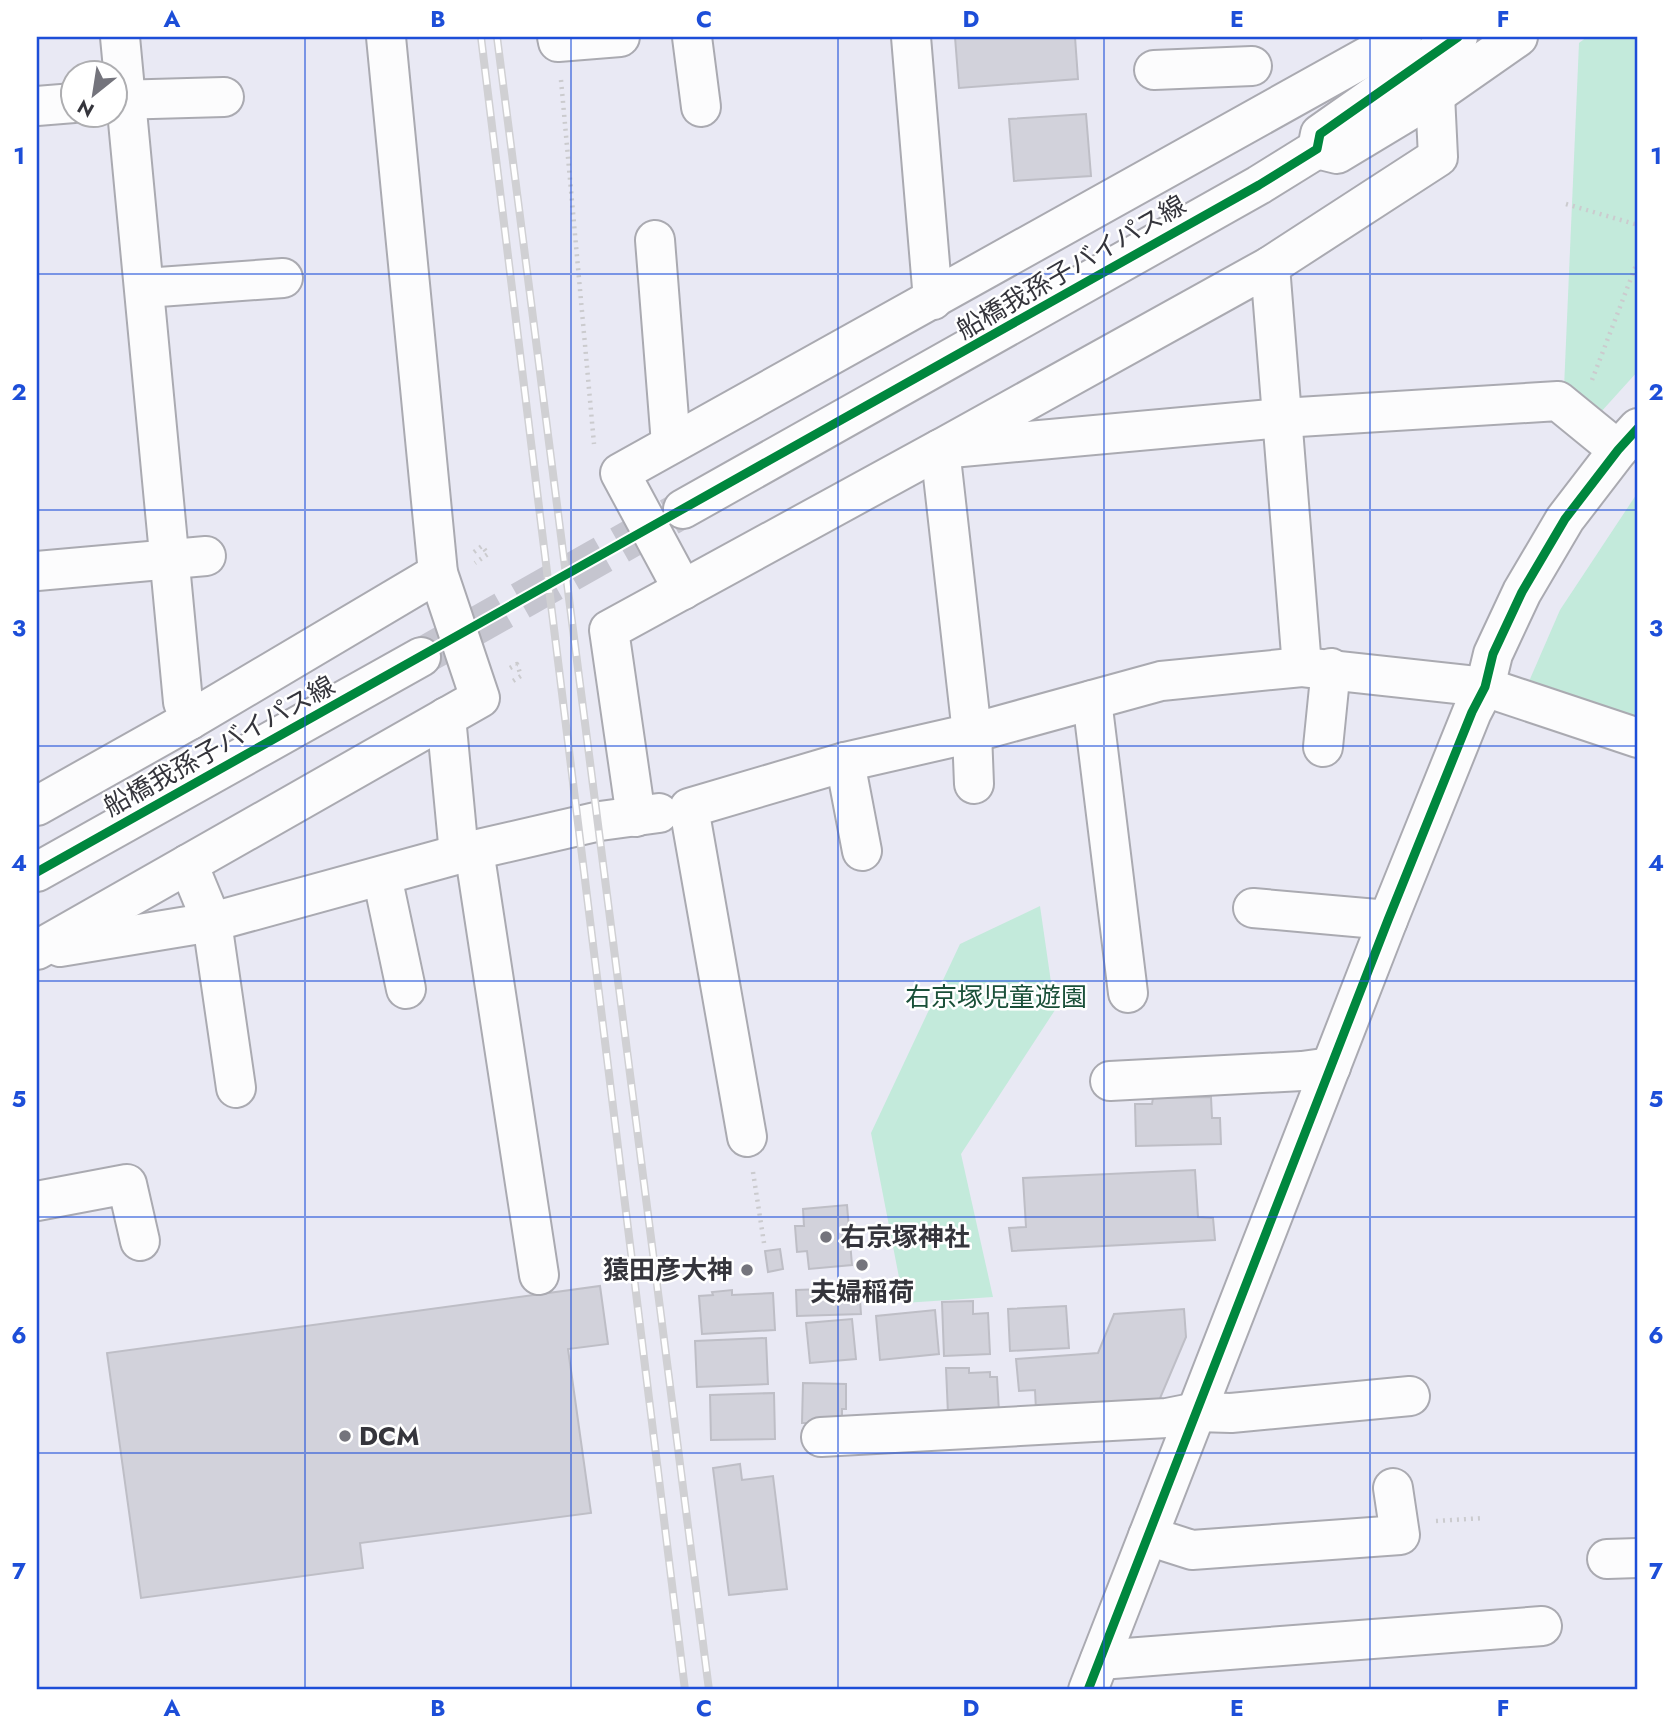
<svg xmlns="http://www.w3.org/2000/svg" width="1675" height="1727" font-family="Jost,'Noto Sans JP',sans-serif">
<rect width="100%" height="100%" fill="#e9e9f4"/>
<g fill="#c3eadb">
<polygon points="1587,37 1638,37 1638,371 1600,413 1564,388 1579,43"/>
<polygon points="1638,492 1638,726 1527,686 1560,610"/>
<polygon points="1040,906 1055,1010 961,1154 993,1297 904,1303 871,1133 960,944"/>
</g>
<g fill="#d2d2db" stroke="#bebec6" stroke-width="2">
<polygon points="955,37 1075,37 1078,79 959,88"/>
<polygon points="1086,114 1091,176 1014,181 1009,119"/>
<polygon points="1211,1097 1212,1118 1220,1118 1221,1144 1136,1146 1135,1104 1152,1104 1153,1098"/>
<polygon points="1195,1170 1198,1217 1213,1218 1215,1240 1012,1251 1009,1228 1026,1227 1023,1178"/>
<polygon points="847,1205 852,1265 809,1269 807,1251 797,1252 795,1226 804,1226 803,1209"/>
<polygon points="780,1249 783,1269 768,1272 765,1251"/>
<polygon points="844,1285 859,1285 861,1314 797,1316 796,1290 824,1289 824,1292 844,1291"/>
<polygon points="600,1286 608,1344 568,1349 591,1513 360,1543 363,1568 141,1598 107,1353"/>
<polygon points="732,1290 732,1295 773,1293 775,1330 702,1334 699,1296 713,1295 712,1292"/>
<polygon points="973,1301 973,1314 988,1313 990,1354 944,1356 942,1302"/>
<polygon points="1066,1306 1069,1348 1010,1351 1008,1309"/>
<polygon points="1184,1309 1186,1337 1158,1403 1036,1410 1035,1390 1019,1391 1016,1359 1098,1353 1114,1314"/>
<polygon points="935,1310 939,1354 880,1360 876,1316"/>
<polygon points="852,1319 856,1359 810,1363 806,1323"/>
<polygon points="766,1338 768,1384 697,1387 695,1341"/>
<polygon points="946,1368 969,1368 969,1373 990,1372 990,1377 997,1377 999,1412 948,1414"/>
<polygon points="803,1383 846,1384 846,1409 842,1409 842,1423 802,1423"/>
<polygon points="774,1393 775,1439 711,1440 710,1395"/>
<polygon points="740,1464 742,1480 773,1476 787,1589 729,1595 713,1468"/>
</g>
<g fill="none" stroke-linecap="round" stroke-linejoin="round">
<polyline stroke="#c5c5cf" stroke-width="38" stroke-dasharray="38 19" stroke-linecap="butt" points="421,657 678,512"/>
<g stroke="#aaaab1" stroke-width="42">
<g id="minor">
<polyline points="120,37 183,702 190,720"/>
<polyline points="557,37 558,42 620,37"/>
<polyline points="692,37 701,107"/>
<polyline points="911,37 933,300"/>
<polyline points="1154,70 1252,66"/>
<polyline points="116,100 224,97"/>
<polyline points="37,106 74,103"/>
<polyline points="1317,149 1337,154 1435,95 1518,37"/>
<polyline points="655,240 671,444"/>
<polyline points="1270,266 1438,157 1435,95"/>
<polyline points="145,288 283,278"/>
<polyline points="683,509 1259,185 1317,149 1320,134 1458,37"/>
<polyline points="37,571 206,556"/>
<polyline points="683,590 620,473 1402,37"/>
<polyline points="1092,700 1128,993"/>
<polyline points="446,717 459,854"/>
<polyline points="1323,747 1331,668"/>
<polyline points="845,762 862,851"/>
<polyline points="974,784 972,733 940,449 1270,266 1302,667"/>
<polyline points="37,806 190,720 438,573"/>
<polyline points="636,817 609,630 940,449 1282,418 1558,401 1618,450"/>
<polyline points="474,850 539,1275"/>
<polyline points="188,864 212,922 236,1088"/>
<polyline points="37,872 421,657"/>
<polyline points="382,876 406,989"/>
<polyline points="1253,908 1388,920"/>
<polyline points="60,947 212,922 474,850 600,821 659,813"/>
<polyline points="37,950 480,698 438,573 386,37"/>
<polyline points="1110,1081 1302,1071 1331,1067"/>
<polyline points="747,1137 689,808 845,762 972,733 1161,681 1302,667 1485,687 1638,738"/>
<polyline points="37,1201 127,1184 140,1241"/>
<polyline points="821,1437 1167,1418 1197,1412 1231,1413 1410,1396"/>
<polyline points="1148,1536 1192,1550 1400,1535 1393,1488"/>
<polyline points="1607,1559 1638,1558"/>
<polyline points="1100,1660 1542,1626"/>
<polyline points="1088,1690 1388,920 1472,712 1485,687 1493,654 1522,592 1565,519 1618,450 1638,428"/>
</g>
</g>
<g stroke="#cbcbce" stroke-width="4.5" stroke-dasharray="2 5" stroke-linecap="butt">
<polyline points="561,80 594,444"/>
<polyline points="1566,204 1638,225"/>
<polyline points="1592,380 1638,260"/>
<polyline points="474,552 482,546 488,554 475,563"/>
<polyline points="510,668 517,664 521,676 513,681"/>
<polyline points="753,1172 764,1243"/>
<polyline points="1436,1521 1484,1518"/>
</g>
<use href="#minor" stroke="#fcfcfd" stroke-width="38"/>
<g stroke="#d0d0d3" stroke-width="8">
<g id="rail">
<polyline points="481,37 685,1690"/>
<polyline points="497,37 709,1690"/>
</g>
</g>
<use href="#rail" stroke="#fff" stroke-width="5" stroke-dasharray="16" stroke-linecap="butt"/>
<g stroke="#fff" stroke-width="13">
<g id="cycleway">
<polyline points="37,872 1259,185 1317,149 1320,134 1458,37"/>
<polyline points="1088,1690 1388,920 1472,712 1485,687 1493,654 1522,592 1565,519 1618,450 1638,428"/>
</g>
</g>
<use href="#cycleway" stroke="#00873e" stroke-width="9"/>
</g>
<path fill="none" stroke="#1d4ed8" stroke-width="2" stroke-opacity="0.55" d="M305 37V1690M571 37V1690M838 37V1690M1104 37V1690M1370 37V1690M37 274H1638M37 510H1638M37 746H1638M37 981H1638M37 1217H1638M37 1453H1638"/>
<g fill="#74747c" stroke="#fff" stroke-width="2.5">
<circle cx="826" cy="1237" r="7"/>
<circle cx="862" cy="1265" r="7"/>
<circle cx="747" cy="1270" r="7"/>
<circle cx="345" cy="1436" r="7"/>
</g>
<g text-anchor="middle" stroke-width="5" stroke-linejoin="round" paint-order="stroke">
<g font-size="26" fill="#35353c" stroke="#fff">
<text transform="translate(1071 267) rotate(-30)" y="9">船橋我孫子バイパス線</text>
<text transform="translate(219 746) rotate(-29)" y="9">船橋我孫子バイパス線</text>
</g>
<g font-size="26" fill="#1a5039" stroke="#fff">
<text x="996" y="1006">右京塚児童遊園</text>
</g>
<g font-size="26" font-weight="bold" fill="#35353c" stroke="#fff" text-anchor="start">
<text x="840" y="1246">右京塚神社</text>
<text x="733" y="1279" text-anchor="end">猿田彦大神</text>
<text x="862" y="1301" text-anchor="middle">夫婦稲荷</text>
<text x="359" y="1445">DCM</text>
</g>
</g>
<rect width="1675" height="1727" fill="none" stroke="#ffffff" stroke-width="77"/>
<g transform="translate(94 94) rotate(210)"><circle r="33" fill="#ffffff" stroke="#aeaeb1" stroke-width="2"/>
<path d="M0-5L12 26L0 18L-12 26Z" fill="#74747c"/>
<text y="-10" font-size="19" font-weight="bold" text-anchor="middle" fill="#35353c">N</text>
</g>
<rect x="38" y="38" width="1598" height="1650" fill="none" stroke="#1d4ed8" stroke-width="2.5"/>
<g font-size="23" text-anchor="middle" font-weight="bold" fill="#1d4ed8">
<text x="172" y="27">A</text>
<text x="438" y="27">B</text>
<text x="704" y="27">C</text>
<text x="971" y="27">D</text>
<text x="1237" y="27">E</text>
<text x="1503" y="27">F</text>
<text x="19" y="164">1</text>
<text x="1656" y="164">1</text>
<text x="19" y="400">2</text>
<text x="1656" y="400">2</text>
<text x="19" y="636">3</text>
<text x="1656" y="636">3</text>
<text x="19" y="871">4</text>
<text x="1656" y="871">4</text>
<text x="19" y="1107">5</text>
<text x="1656" y="1107">5</text>
<text x="19" y="1343">6</text>
<text x="1656" y="1343">6</text>
<text x="19" y="1579">7</text>
<text x="1656" y="1579">7</text>
<text x="172" y="1716">A</text>
<text x="438" y="1716">B</text>
<text x="704" y="1716">C</text>
<text x="971" y="1716">D</text>
<text x="1237" y="1716">E</text>
<text x="1503" y="1716">F</text>
</g>
</svg>
